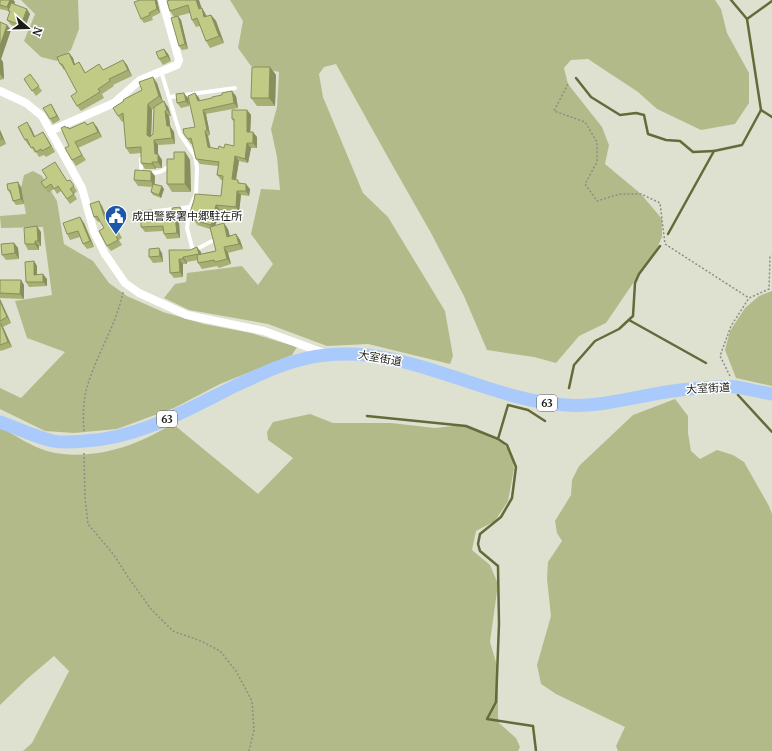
<svg xmlns="http://www.w3.org/2000/svg" width="772" height="751" font-family="Merriweather,'Noto Sans JP',serif">
<rect width="100%" height="100%" fill="#dee1d0"/>
<g fill="#b3ba8a">
<polygon points="21,0 78,0 79,29 71,50 57,61 41,57 24,41 35,14"/>
<polygon points="230,0 715,0 721,9 727,33 749,73 749,103 735,124 701,130 657,109 638,92 588,59 571,60 564,68 568,84 602,127 609,145 605,164 641,194 662,219 662,237 657,248 606,323 579,336 556,363 534,357 487,350 464,296 431,233 390,161 336,64 324,67 319,74 323,97 363,193 388,217 445,311 453,356 450,364 368,344 327,346 268,324 189,310 164,298 175,284 186,282 187,273 242,266 258,285 273,264 251,234 261,189 280,190 277,157 271,129 277,107 279,72 251,66 238,48 243,21"/>
<polygon points="33,171 42,176 57,201 64,244 93,261 109,283 127,296 163,312 204,324 251,333 297,347 292,355 220,384 174,408 117,429 74,433 45,431 0,409 0,388 21,398 65,352 27,338 15,301 52,295 43,227 1,228 0,216 26,214 21,188 24,175"/>
<polygon points="772,291 772,386 736,378 725,350 730,331 745,308 759,296"/>
<polygon points="675,399 688,416 688,433 691,451 700,459 717,450 733,455 744,462 769,506 772,514 772,751 618,751 616,746 625,727 556,694 541,684 537,665 551,616 547,579 548,562 562,541 557,533 555,521 571,495 572,480 579,466 633,415"/>
<path d="M310 414 333 423H391L435 428 463 425 503 443 512 455 514 469 508 501 495 521 476 531 472 550 490 565 498 584 490 642 498 669V722L516 738 520 747 518 751H23L32 743 69 671 54 656 27 679 0 705V427C15 435 30 446 47 451 75 459 111 453 137 442 150 437 161 430 173 424L258 494 293 458 268 440 267 432 273 422Z"/>
</g>
<g fill="none" stroke-linecap="round" stroke-linejoin="round">
<g stroke="#646a39" stroke-width="2.5">
<polyline points="731,0 747,19"/>
<polyline points="576,78 591,97 620,115 636,113 644,115 648,134 666,140 680,141 693,152 714,151"/>
<polyline points="761,110 772,117"/>
<polyline points="668,234 714,151 742,145 761,110 747,19 772,1"/>
<polyline points="629,320 706,363"/>
<polyline points="569,388 574,365 595,341 619,329 633,316 635,283 639,274 660,246"/>
<polyline points="738,395 772,432"/>
<polyline points="367,416 466,426 498,439"/>
<polyline points="536,751 533,726 487,719 496,702 499,624 498,566 480,551 478,544 480,534 501,517 512,498 516,467 507,445 498,439 508,405 528,410 545,421"/>
</g>
<g stroke="#8c8e82" stroke-width="1.5" stroke-dasharray="2 2" stroke-linecap="butt">
<polyline points="568,84 554,111 585,122 597,142 597,162 585,184 597,201 620,194 641,194 660,203 665,244 749,298"/>
<polyline points="730,376 720,356 731,326 749,298 769,289 770,257 772,255"/>
<path d="M84 431C83 418 83 403 86 391 95 356 116 327 123 292"/>
<polyline points="84,453 85,498 88,524 114,555 128,577 151,609 173,631 201,641 220,651 236,671 252,701 254,730 249,751"/>
</g>
<g stroke="#fff" stroke-width="4">
<polyline points="161,71 180,134 195,156 197,168 196,194 190,207 187,228 193,251 212,241"/>
<polyline points="170,97 235,88"/>
<path d="M141 159V172C155 173 159 175 170 165"/>
<polyline points="149,212 190,207"/>
</g>
<g stroke="#fff" stroke-width="8">
<polyline points="0,91 26,103 42,116 82,188 94,232 105,254 125,283 139,293 187,315 264,331 324,353"/>
<polyline points="50,131 114,103 140,80 177,65 179,60 162,0"/>
</g>
<path stroke="#a9cafb" stroke-width="13" d="M0 422C17 428 35 437 53 441 63 443 75 442 85 441 141 438 190 408 239 384 267 371 295 358 326 355 410 346 483 399 565 405 592 407 618 401 644 396 668 391 692 388 716 387 723 387 730 386 736 387 748 389 760 392 772 394"/>
</g>
<g fill="#a7af72" fill-rule="evenodd">
<polygon points="0,0 13,0 15,2 14,4 30,14 24,30 11,25 7,20 10,13 9,11 0,9"/>
<polygon points="140,0 157,0 160,13 152,17 153,20 144,23 141,19"/>
<polygon points="167,1 202,8 206,15 207,16 211,15 216,21 224,43 210,48 206,41 200,26 196,27 192,20 190,13 178,16 181,20 188,49 182,50 179,46 174,17 170,11"/>
<polygon points="0,22 7,25 11,30 1,59 3,62 4,79 0,80"/>
<polygon points="164,49 168,54 171,61 163,65 159,59"/>
<polygon points="69,53 73,58 75,65 79,62 86,73 103,70 123,60 127,65 132,76 113,85 114,86 102,94 104,98 81,111 77,106 77,92 65,69 64,70 60,64"/>
<polygon points="270,67 276,75 275,106 257,106 251,98"/>
<polygon points="30,74 42,91 36,96 24,79"/>
<path d="M157 83 163 102 168 107 171 116H169L170 126 174 132 175 144 158 145V154L162 160V168H156V169H145L141 163V153L130 154 126 148 124 121 122 122 118 116 124 101ZM154 108 153 134 151 136 152 110Z"/>
<polygon points="195,93 199,98 200,101 236,96 238,108 206,114 210,135 208,136 211,148 218,149 234,146 234,122 232,119 247,110 251,115 250,132 257,137 257,148 251,148 248,163 239,161 236,180 241,184 250,189 249,196 241,195 239,212 220,210 215,226 228,229 230,236 236,234 240,240 243,249 228,253 231,264 219,268 217,266 202,269 198,263 198,260 187,262 187,264 183,264 183,277 174,278 170,273 169,250 201,252 201,254 216,251 210,229 197,225 195,221 193,221 189,216 221,196 223,180 221,180 217,175 218,166 200,164 196,159 192,144 191,144 184,134 195,127"/>
<polygon points="188,98 189,106 181,108 177,103"/>
<polygon points="51,104 54,109 60,120 53,124 50,119"/>
<polygon points="87,124 97,127 102,137 78,148 86,160 76,166 72,160 69,146 66,128 68,127 70,129"/>
<polygon points="31,128 35,137 43,132 55,152 46,157 44,155 39,157 36,152 35,153 30,145 29,146 25,140"/>
<polygon points="0,130 6,144 0,147"/>
<polygon points="185,152 190,160 191,192 172,192 167,184 174,159"/>
<polygon points="155,176 155,184 164,189 161,198 153,195 151,192 153,187 138,186 134,180"/>
<polygon points="70,180 77,191 74,194 77,199 70,204 61,191 57,194 54,189 48,193 41,182 67,181"/>
<polygon points="21,187 24,204 16,205 13,201 11,195 8,190"/>
<polygon points="102,206 107,218 113,222 122,238 119,240 122,245 111,251 107,246 104,228 101,221 98,222 94,217"/>
<polygon points="184,212 184,222 179,222 180,238 167,239 164,234 164,231 145,232 141,227 156,216 172,214"/>
<polygon points="84,223 94,247 87,249 83,244 80,237 70,240 67,234"/>
<polygon points="41,232 41,246 39,246 39,250 28,250 25,244"/>
<polygon points="14,243 18,248 19,259 6,260 2,255"/>
<polygon points="162,253 163,262 153,263 149,257"/>
<polygon points="34,261 37,266 37,274 47,279 47,286 29,287 26,282"/>
<polygon points="0,280 21,280 24,285 24,299 0,298"/>
<polygon points="0,299 11,323 3,327 4,329 12,347 1,351 0,350"/>
</g>
<g fill="#888e5d">
<polygon points="10,0 13,0 15,2 11,12 7,7"/>
<polygon points="155,0 157,0 160,13 157,9"/>
<polygon points="196,0 199,0 204,15 199,9"/>
<polygon points="202,8 206,15 209,24 204,17"/>
<polygon points="27,9 30,14 24,30 21,25"/>
<polygon points="211,15 216,21 224,43 219,36"/>
<polygon points="178,16 181,20 188,49 185,44"/>
<polygon points="7,25 11,30 1,59 3,62 4,79 0,74 0,46"/>
<polygon points="164,49 168,54 171,61 167,56"/>
<polygon points="69,53 73,58 77,71 74,65"/>
<polygon points="123,60 127,65 132,76 128,70"/>
<polygon points="270,67 276,75 275,106 269,98"/>
<polygon points="153,77 157,83 163,102 159,96"/>
<polygon points="232,91 236,96 238,108 234,103"/>
<polygon points="184,93 188,98 189,106 186,101"/>
<polygon points="195,93 199,98 201,106 198,101"/>
<polygon points="164,101 168,107 171,116 167,110"/>
<polygon points="51,104 54,109 60,120 57,116"/>
<polygon points="148,104 152,110 151,140 147,135"/>
<polygon points="203,110 206,114 210,135 207,130"/>
<polygon points="247,110 251,115 250,137 247,132"/>
<polygon points="165,111 169,116 171,132 167,126"/>
<polygon points="27,122 31,128 38,143 34,137"/>
<polygon points="93,122 97,127 102,137 98,132"/>
<polygon points="170,126 174,132 175,144 172,138"/>
<polygon points="0,130 6,144 2,138 0,133"/>
<polygon points="205,131 208,136 211,152 208,147"/>
<polygon points="43,132 47,138 55,152 51,146"/>
<polygon points="253,132 257,137 257,148 253,143"/>
<polygon points="154,140 158,145 158,154 162,160 162,168 158,162 155,154"/>
<polygon points="247,143 251,148 248,163 245,159"/>
<polygon points="185,152 190,160 191,192 185,184"/>
<polygon points="235,156 239,161 235,184 232,179"/>
<polygon points="152,162 156,168 156,169 152,164"/>
<polygon points="151,171 155,176 154,187 151,181"/>
<polygon points="18,182 21,187 24,204 21,199"/>
<polygon points="246,184 250,189 249,196 246,191"/>
<polygon points="162,186 164,189 161,198 159,195"/>
<polygon points="237,191 241,195 239,212 236,207"/>
<polygon points="99,201 102,206 109,224 105,219"/>
<polygon points="216,205 220,210 214,230 211,225"/>
<polygon points="180,207 184,212 184,222 181,217"/>
<polygon points="152,210 156,215 156,221 153,216"/>
<polygon points="80,217 84,223 94,247 90,241"/>
<polygon points="175,217 179,222 180,238 177,233"/>
<polygon points="224,223 228,229 231,242 227,237"/>
<polygon points="37,226 41,232 41,246 38,241"/>
<polygon points="236,234 240,240 243,249 239,244"/>
<polygon points="35,241 39,246 39,250 35,244"/>
<polygon points="14,243 18,248 19,259 15,253"/>
<polygon points="197,247 201,252 202,259 199,254"/>
<polygon points="224,247 228,253 231,264 227,259"/>
<polygon points="159,248 162,253 163,262 160,256"/>
<polygon points="183,257 187,262 187,264 183,259"/>
<polygon points="179,259 183,264 183,277 180,272"/>
<polygon points="34,261 37,266 37,279 34,275"/>
<polygon points="43,274 47,279 47,286 43,282"/>
<polygon points="21,280 24,285 24,299 20,294"/>
<polygon points="0,299 11,323 7,317 0,301"/>
<polygon points="1,324 4,329 12,347 8,342"/>
</g>
<g fill="#c2cb85" stroke="#888e5d">
<polygon points="0,0 10,0 7,7 0,5"/>
<polygon points="140,0 155,0 157,9 149,13 150,15 141,19 134,2"/>
<polygon points="170,0 196,0 199,9 202,8 204,17 211,15 219,36 206,41 197,18 192,20 188,5 170,11 167,1"/>
<polygon points="11,3 27,9 21,25 7,20 10,11 8,11"/>
<polygon points="178,16 185,44 179,46 171,18"/>
<polygon points="0,22 7,25 0,46"/>
<polygon points="164,49 167,56 159,59 156,52"/>
<polygon points="69,53 74,65 79,62 85,73 99,64 103,70 123,60 128,70 109,79 110,81 98,89 100,92 77,106 71,96 77,92 62,64 60,64 57,57"/>
<polygon points="252,67 270,67 269,98 251,98"/>
<polygon points="30,74 39,86 32,91 24,79"/>
<polygon points="153,77 159,96 148,104 147,135 150,137 153,134 154,107 164,101 167,110 165,111 167,126 170,126 172,138 154,140 155,154 158,154 158,162 152,162 152,164 141,163 141,147 126,148 123,113 118,116 113,108 124,101 123,100 142,90 139,82"/>
<polygon points="232,91 234,103 203,110 207,130 205,131 208,147 218,149 219,146 224,148 225,144 234,146 234,119 232,119 232,110 247,110 247,132 253,132 253,143 247,143 245,159 235,156 232,179 238,180 238,183 246,184 246,191 237,191 236,207 216,205 211,225 194,220 195,216 189,216 194,200 195,194 221,196 223,176 217,175 219,162 196,159 191,138 188,139 184,134 183,129 195,127 188,96 195,93 198,101 212,98 212,97 222,95 222,93"/>
<polygon points="184,93 186,101 177,103 176,94"/>
<polygon points="51,104 57,116 50,119 43,108"/>
<polygon points="27,122 34,137 43,132 51,146 42,151 41,149 36,152 33,147 31,148 27,139 25,140 18,127"/>
<polygon points="85,122 87,125 93,122 98,132 75,142 82,155 72,160 65,148 69,146 61,128 65,126 66,128 68,127 69,129"/>
<polygon points="0,133 2,138 0,140"/>
<polygon points="174,152 185,152 185,184 167,184 167,159 174,159"/>
<polygon points="55,162 67,181 70,180 74,186 70,189 74,194 67,199 58,186 54,189 51,184 45,188 41,182 47,178 42,170"/>
<polygon points="135,170 151,171 151,181 134,180"/>
<polygon points="18,182 21,199 13,201 10,190 8,190 7,184"/>
<polygon points="153,184 162,186 159,195 151,192"/>
<polygon points="99,201 105,219 110,217 119,233 115,234 118,240 107,246 99,231 104,228 97,216 94,217 90,204"/>
<polygon points="180,207 181,217 175,217 177,233 164,234 163,226 141,227 141,211 152,210 153,216 172,214 172,208"/>
<polygon points="80,217 90,241 83,244 78,231 67,234 63,223"/>
<polygon points="224,223 227,237 236,234 239,244 224,247 227,259 215,262 214,260 198,263 197,255 216,251 210,227"/>
<polygon points="37,226 38,241 35,241 35,244 25,244 24,228"/>
<polygon points="14,243 15,253 2,255 1,244"/>
<polygon points="197,247 199,254 183,257 183,259 179,259 180,272 170,273 169,250 190,250"/>
<polygon points="159,248 160,256 149,257 149,249"/>
<polygon points="34,261 34,275 43,274 43,282 26,282 25,262"/>
<polygon points="0,280 21,280 20,294 0,293"/>
<polygon points="0,301 7,317 0,321"/>
<polygon points="0,324 1,324 8,342 0,345"/>
</g>
<defs>
<g id="civic-pin" transform="scale(1.15)"><path d="M0 17L-7.5 6A9.5 9.5 0 1 1 7.5 6Z" fill="#1d57a8" stroke="#fff"/><path d="M-.6-6.5H3V-4.5H.6V-3L4-1V1h2V6H-6V1h2V-1L-.6-3ZM-1.2 2.5V6h2.4V2.5Z" fill="#fff"/></g>
</defs>
<g fill-rule="evenodd">
<use href="#civic-pin" x="116" y="216"/>
</g>
<g text-anchor="middle" stroke-width="3" stroke-linejoin="round" paint-order="stroke">
<g fill="#fff" stroke="#5f605c" stroke-width="1">
<rect x="537" y="395" width="20" height="16" rx="3"/>
<rect x="157" y="411" width="20" height="16" rx="3"/>
</g>
<g font-size="10" font-weight="bold" fill="#1b1c16">
<text x="547" y="407">63</text>
<text x="167" y="423">63</text>
</g>
<g font-size="11" fill="#1b1c16" stroke="#fff" text-anchor="start">
<text x="132" y="220">成田警察署中郷駐在所</text>
</g>
<g font-size="11" fill="#1b1c16" stroke="#fff">
<text transform="translate(380 358) rotate(10)" y="4">大室街道</text>
<text transform="translate(708 388) rotate(-3)" y="4">大室街道</text>
</g>
</g>
<g transform="translate(28 28) rotate(110)" stroke="#ffffff" stroke-width="3" paint-order="stroke">
<path d="M0-3L7 15L0 10L-7 15Z" fill="#1b1c16"/>
<text y="-6" font-size="11" font-weight="bold" text-anchor="middle" fill="#1b1c16">N</text>
</g>
</svg>
